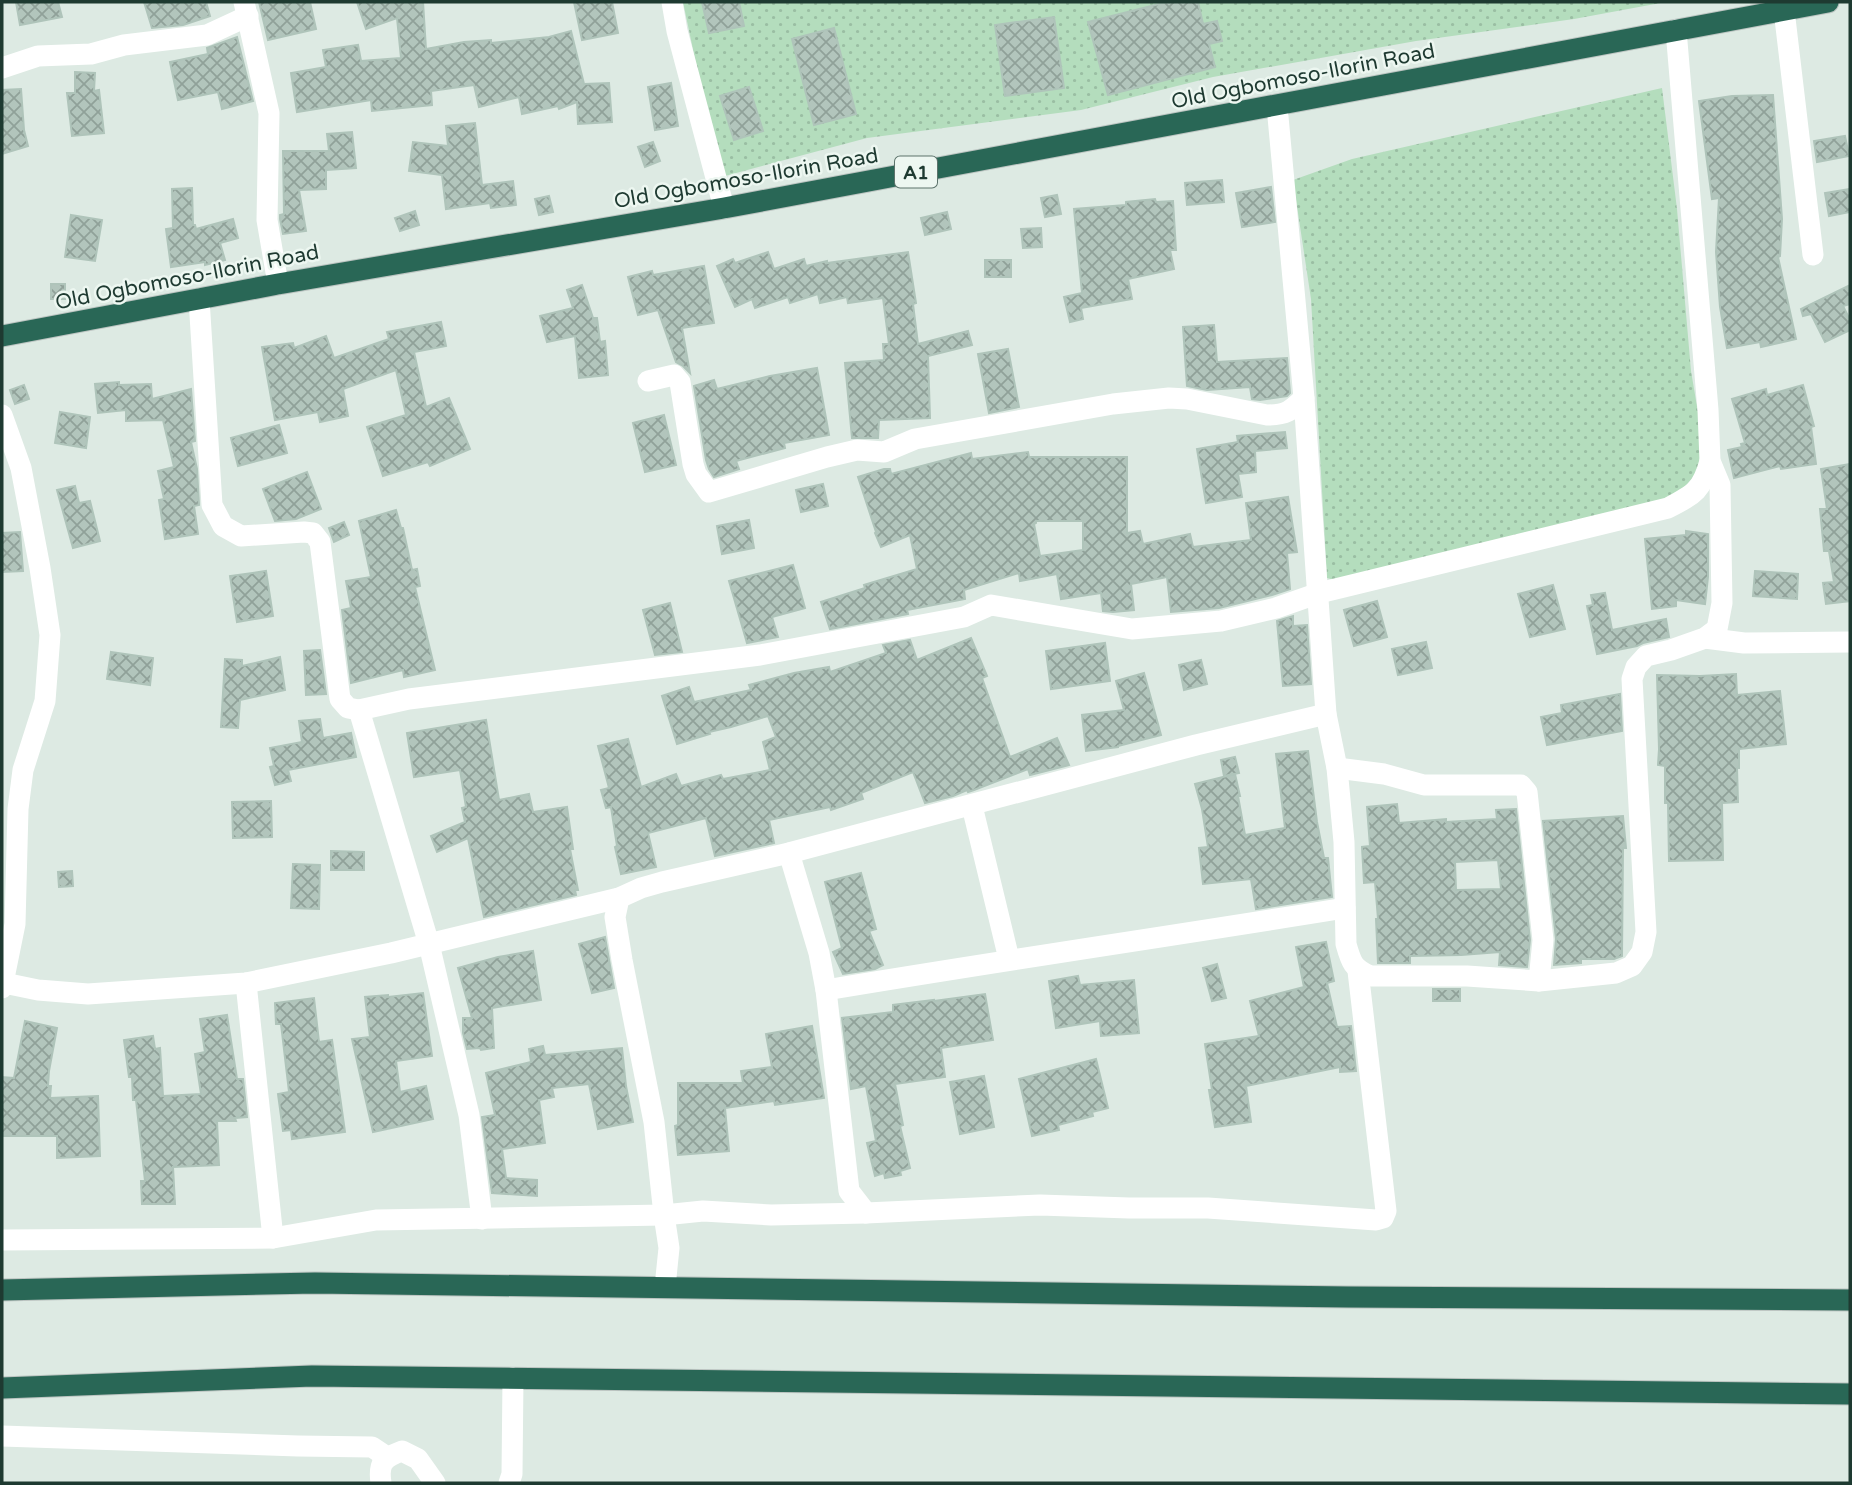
<svg xmlns="http://www.w3.org/2000/svg" width="1852" height="1485" font-family="'Varela Round',sans-serif">
<defs>
<pattern id="grass-dots" width="8" height="8" patternUnits="userSpaceOnUse" patternTransform="scale(1.75)"><rect width="8" height="8" fill="#b4ddbd"/><path d="M2 2h.1M6 6h.1" fill="none" stroke="#9abea3" stroke-width="1.8" stroke-linecap="round"/></pattern>
<pattern id="building-cross-hatch" width="8" height="8" patternUnits="userSpaceOnUse" patternTransform="scale(1.75)"><rect width="8" height="8" fill="#b2c5bc"/><path d="M0 0l8 8M0 8l8-8" fill="none" stroke="#90a199"/></pattern>
</defs>
<rect width="100%" height="100%" fill="#ddeae3"/>
<g fill="url(#grass-dots)">
<polygon points="683,2 1666,2 1574,19 1416,41 1213,77 1081,110 867,138 725,176 703,97"/>
<polygon points="1662,88 1677,209 1691,371 1703,442 1700,469 1681,491 1651,504 1342,582 1327,578 1311,299 1293,180 1352,159"/>
</g>
<g fill="url(#building-cross-hatch)" stroke="#afc4ba" stroke-width="2" fill-rule="evenodd">
<polygon points="16,2 58,2 62,17 20,25"/>
<polygon points="144,2 206,2 210,16 183,25 152,28"/>
<polygon points="259,2 310,2 316,29 268,40"/>
<polygon points="357,2 423,2 426,49 464,42 491,40 491,43 549,37 571,31 584,84 609,83 612,122 578,124 577,102 559,109 558,106 522,114 519,97 479,107 474,85 431,91 432,105 372,111 371,100 297,112 291,73 326,67 323,50 358,45 361,61 401,58 397,18 366,29"/>
<polygon points="574,2 612,2 618,33 582,40"/>
<polygon points="702,2 739,2 744,26 709,33"/>
<polygon points="1167,2 1198,2 1203,24 1217,21 1222,41 1209,44 1215,67 1108,95 1088,22"/>
<polygon points="1054,17 1064,88 1005,96 995,25"/>
<polygon points="834,28 856,114 814,125 792,39"/>
<polygon points="237,37 253,101 222,109 218,92 178,100 170,62 208,54 207,48"/>
<polygon points="75,72 95,73 94,91 99,90 104,133 72,136 67,93 75,93"/>
<polygon points="671,83 678,126 655,130 648,87"/>
<polygon points="749,87 763,131 734,140 720,96"/>
<polygon points="21,89 24,130 28,146 2,154 2,90"/>
<polygon points="1773,95 1782,219 1780,256 1778,257 1796,339 1761,347 1760,342 1727,348 1720,307 1716,252 1719,198 1712,199 1699,101 1732,96"/>
<polygon points="475,123 482,185 513,181 516,205 491,208 490,203 446,209 442,175 409,171 413,142 448,146 446,126"/>
<polygon points="352,132 356,168 326,170 326,189 299,190 306,231 283,234 280,219 280,215 284,214 283,151 329,151 327,134"/>
<polygon points="1845,136 1849,156 1817,162 1814,141"/>
<polygon points="653,142 660,161 645,167 638,147"/>
<polygon points="1222,180 1224,202 1187,205 1185,183"/>
<polygon points="1271,187 1275,222 1242,227 1236,193"/>
<polygon points="192,188 193,225 195,225 196,229 233,219 238,238 220,243 225,260 205,265 205,262 171,267 166,229 173,228 172,189"/>
<polygon points="1850,189 1850,212 1829,216 1825,193"/>
<polygon points="1057,195 1061,214 1045,217 1041,198"/>
<polygon points="549,196 553,212 539,215 535,199"/>
<polygon points="1155,199 1156,202 1173,201 1176,250 1170,250 1174,269 1128,279 1132,299 1081,308 1083,319 1070,322 1064,297 1082,293 1074,209 1126,205 1126,202"/>
<polygon points="415,211 419,225 400,231 395,218"/>
<polygon points="947,212 951,229 925,235 921,218"/>
<polygon points="71,215 102,220 95,261 65,257"/>
<polygon points="1041,228 1042,247 1023,248 1021,229"/>
<polygon points="768,252 774,269 804,259 806,266 827,261 827,263 908,252 916,303 913,304 918,344 968,331 972,345 928,356 930,418 879,420 878,438 852,438 845,363 884,360 883,344 889,344 883,298 848,303 847,297 820,303 818,294 790,303 788,297 755,308 752,299 735,307 717,266 733,259 735,263"/>
<rect x="985" y="260" width="26" height="17"/>
<polygon points="704,266 714,323 682,328 690,373 683,366 676,362 658,310 638,315 628,277 652,271 653,275"/>
<rect x="51" y="284" width="14" height="15"/>
<polygon points="582,285 593,318 597,318 600,342 605,341 608,375 579,378 575,336 547,342 540,316 573,308 567,290"/>
<polygon points="1850,285 1850,304 1843,306 1850,320 1850,330 1825,342 1811,314 1803,316 1801,309"/>
<polygon points="441,322 446,346 414,352 426,407 449,398 470,449 430,466 428,462 383,476 367,427 406,415 396,370 343,389 348,416 320,422 318,412 275,420 262,347 293,343 294,348 326,336 334,358 389,339 387,332"/>
<polygon points="1214,325 1217,362 1287,358 1290,393 1287,396 1260,400 1252,399 1250,387 1207,390 1187,386 1183,327"/>
<polygon points="1008,349 1019,407 989,413 978,354"/>
<polygon points="817,368 829,435 784,443 785,448 736,461 739,469 714,477 709,469 706,460 694,386 714,380 717,389 770,376"/>
<polygon points="119,382 119,385 151,384 152,399 191,389 195,441 191,442 197,469 199,505 194,506 198,534 165,539 159,500 164,499 158,471 174,467 163,420 126,421 126,410 98,413 95,384"/>
<polygon points="24,385 29,399 15,404 10,390"/>
<polygon points="1803,385 1814,426 1811,427 1816,464 1781,469 1780,466 1734,478 1728,450 1742,447 1741,444 1745,443 1732,399 1766,389 1767,395"/>
<polygon points="60,412 90,417 86,448 55,443"/>
<polygon points="664,415 676,465 645,472 633,423"/>
<polygon points="279,425 287,453 238,466 231,438"/>
<polygon points="1285,432 1287,448 1255,451 1256,472 1238,474 1242,497 1206,503 1197,449 1238,442 1237,436"/>
<path d="M1028 452 1029 457H1127V533L1140 531 1143 544 1190 534 1193 547 1251 540 1246 503 1288 497 1297 552 1287 553 1290 589 1272 595 1219 608 1171 612 1167 577 1131 584 1134 610 1113 612 1103 611 1101 593 1061 599 1057 574 1020 581 1019 573 964 590 965 599 907 610 908 614 830 629 821 602 865 588 864 585 917 569 910 535 881 547 875 533 876 532 858 477 884 469H890L891 474 971 453 972 459ZM1036 521H1083V550L1040 556 1034 524 1036 523Z"/>
<polygon points="1850,464 1850,601 1826,604 1823,583 1834,582 1829,551 1824,551 1820,509 1827,509 1821,469"/>
<polygon points="307,472 321,509 296,519 275,521 263,489"/>
<polygon points="823,484 828,506 801,512 796,490"/>
<polygon points="75,486 79,503 90,501 100,541 73,548 57,490"/>
<polygon points="396,510 401,528 403,528 412,570 417,569 420,586 415,587 435,670 404,677 403,670 351,683 342,610 351,608 346,581 371,577 359,521"/>
<polygon points="749,520 754,548 722,554 717,526"/>
<polygon points="344,522 349,535 334,542 329,528"/>
<polygon points="1686,531 1708,534 1708,577 1705,604 1676,600 1676,606 1652,609 1645,539 1686,535"/>
<polygon points="20,532 23,571 2,572 2,533"/>
<polygon points="793,565 805,608 772,617 778,637 747,643 729,581"/>
<polygon points="266,571 273,616 237,622 230,576"/>
<polygon points="1755,571 1798,574 1797,599 1753,596"/>
<polygon points="1553,585 1565,629 1530,637 1518,594"/>
<polygon points="1605,593 1612,630 1666,619 1669,637 1643,643 1637,646 1597,654 1587,606 1593,605 1591,595"/>
<polygon points="1377,601 1387,637 1354,646 1344,610"/>
<polygon points="670,603 682,652 655,655 643,610"/>
<polygon points="1293,616 1293,626 1307,625 1311,684 1283,686 1277,621"/>
<polygon points="971,638 987,676 982,678 1010,757 1057,738 1069,765 1030,775 1028,769 974,790 968,792 967,790 953,796 925,803 913,772 861,793 863,799 831,810 830,807 769,820 774,843 715,856 706,818 648,833 656,867 621,874 615,847 617,846 611,807 606,808 601,790 609,788 598,746 628,739 641,787 676,774 681,786 721,775 723,779 770,770 763,742 776,737 768,716 731,727 709,732 710,734 677,744 662,696 689,687 694,702 751,690 749,685 794,673 829,667 830,672 886,653 883,645 910,640 917,660"/>
<polygon points="1426,642 1432,668 1398,675 1392,649"/>
<polygon points="1105,643 1110,681 1051,689 1046,651"/>
<polygon points="320,650 326,694 306,695 304,651"/>
<polygon points="111,652 153,658 150,685 107,679"/>
<polygon points="280,657 285,690 240,700 238,728 221,727 225,659 242,660 242,666"/>
<polygon points="1201,660 1207,684 1184,690 1179,665"/>
<polygon points="1144,673 1161,735 1118,746 1118,747 1086,751 1082,715 1124,710 1116,681"/>
<polygon points="1736,674 1737,695 1780,691 1786,744 1739,749 1739,768 1737,768 1738,802 1722,803 1723,860 1669,861 1668,803 1665,803 1665,766 1658,765 1659,749 1657,675 1700,676"/>
<polygon points="1620,694 1622,731 1547,745 1541,717 1562,713 1561,705"/>
<polygon points="320,719 323,738 351,733 356,757 288,770 291,781 275,785 270,767 274,766 270,748 302,742 299,721"/>
<polygon points="486,720 499,800 529,794 533,812 567,807 573,849 570,849 578,890 575,890 576,895 484,917 468,838 437,852 431,836 465,822 462,808 466,807 460,770 414,777 407,733"/>
<polygon points="1308,751 1317,822 1324,858 1328,858 1332,897 1256,909 1251,879 1203,884 1199,848 1208,847 1202,809 1195,784 1235,774 1240,796 1238,796 1245,835 1285,828 1276,754"/>
<polygon points="1235,757 1239,773 1224,776 1221,760"/>
<polygon points="271,801 272,837 233,838 232,802"/>
<path d="M1397 804 1399 823 1446 819V822L1497 819 1496 810 1516 809 1530 940 1527 967 1499 965 1500 952 1461 955 1410 956V963H1378L1376 919H1378L1375 882 1364 883 1362 847 1370 846 1367 807ZM1498 860 1501 889 1456 890 1455 862Z"/>
<polygon points="1623,816 1626,848 1623,848 1622,956 1614,959 1581,959 1581,963 1554,965 1556,939 1543,821"/>
<polygon points="331,851 364,852 364,870 331,870"/>
<polygon points="293,864 320,865 319,909 291,908"/>
<polygon points="72,871 73,886 59,887 58,872"/>
<polygon points="861,873 876,929 869,931 883,965 875,969 843,974 833,952 842,948 825,882"/>
<polygon points="605,937 614,988 592,993 579,944"/>
<polygon points="1326,942 1334,981 1327,983 1337,1027 1351,1026 1356,1071 1340,1072 1340,1067 1246,1086 1251,1122 1215,1127 1209,1090 1212,1090 1205,1044 1259,1036 1250,1001 1304,987 1296,947"/>
<polygon points="533,951 541,1000 492,1008 494,1048 481,1050 480,1048 467,1049 463,1033 463,1018 472,1018 458,968 498,957"/>
<polygon points="1217,964 1226,998 1212,1001 1203,968"/>
<polygon points="1078,976 1080,985 1134,980 1139,1033 1101,1036 1100,1021 1056,1028 1049,981"/>
<rect x="1433" y="989" width="27" height="12"/>
<polygon points="423,993 432,1056 396,1061 400,1092 426,1086 433,1119 373,1132 352,1039 370,1037 365,997 388,995 388,997"/>
<polygon points="985,994 993,1040 941,1048 945,1077 895,1084 903,1125 900,1126 910,1168 900,1171 901,1175 885,1178 884,1173 875,1176 867,1143 876,1141 866,1086 851,1089 842,1018 893,1012 893,1005 934,1000 934,1001"/>
<polygon points="314,998 319,1042 332,1040 345,1132 292,1139 291,1130 283,1131 278,1094 289,1092 281,1024 276,1024 275,1003"/>
<polygon points="227,1015 237,1079 243,1079 247,1117 235,1118 236,1121 217,1121 219,1165 173,1167 175,1204 142,1204 141,1181 145,1181 136,1100 133,1100 132,1077 129,1077 124,1040 153,1036 155,1049 160,1048 163,1096 201,1094 195,1054 205,1052 200,1019"/>
<polygon points="25,1021 57,1028 49,1071 48,1086 51,1086 50,1098 98,1096 100,1156 57,1158 57,1136 2,1136 2,1077 14,1078"/>
<polygon points="812,1026 824,1098 775,1105 774,1101 725,1108 729,1151 678,1155 675,1126 678,1125 678,1083 743,1083 741,1071 772,1067 766,1034"/>
<polygon points="543,1046 545,1055 622,1048 626,1086 633,1122 598,1129 589,1084 552,1088 554,1097 539,1100 545,1143 502,1149 506,1178 537,1180 537,1196 492,1193 482,1117 495,1115 486,1073 531,1062 529,1049"/>
<polygon points="1096,1059 1108,1108 1092,1112 1093,1116 1058,1125 1059,1130 1032,1136 1019,1079"/>
<polygon points="984,1076 994,1127 960,1134 950,1082"/>
</g>
<g fill="none" stroke-linecap="round" stroke-linejoin="round">
<g stroke="#bcc4c1" stroke-width="23">
<g id="highway">
<polyline points="2,336 278,284 724,208 1828,2"/>
<polyline points="2,1290 315,1283 1348,1297 1850,1300"/>
<polyline points="2,1388 312,1376 1850,1394"/>
</g>
</g>
<g stroke="#fff" stroke-width="21">
<polyline points="244,2 269,113 267,220 278,284"/>
<polyline points="672,2 677,31 724,208"/>
<polyline points="1784,10 1813,255"/>
<polyline points="2,68 38,56 91,54 124,45 207,35 248,16"/>
<path d="M1277 106 1304 398 1326 714 1337 768 1344 842 1346 944C1351 962 1353 969 1371 976H1467L1539 981 1616 973 1632 966 1642 952 1646 932 1632 679 1636 667 1646 656 1671 650 1705 638 1717 629 1722 603 1720 485 1710 461 1708 410 1676 30"/>
<path d="M199 299 212 505 223 526 241 536 304 532 313 533 320 542 340 699 348 708 359 710 409 699 760 655 964 617 991 605 1132 629 1221 621 1276 608 1319 593 1668 508C1695 494 1702 490 1710 461"/>
<path d="M648 381 674 375 680 382 693 464 696 474 709 492 827 457 857 450 884 452 915 439 1113 404 1169 398 1187 399 1267 415C1286 415 1291 411 1304 398"/>
<polyline points="2,415 21,468 40,568 50,635 45,701 23,770 18,809 15,924 2,988"/>
<polyline points="1705,638 1744,643 1850,642"/>
<polyline points="359,710 429,944 469,1115 482,1219"/>
<polyline points="1337,768 1384,774 1424,785 1521,785 1527,792 1543,940 1539,981"/>
<polyline points="972,806 1009,959"/>
<polyline points="789,853 819,953 826,990 849,1191 866,1213"/>
<polyline points="619,898 615,917 622,960 654,1122 664,1215 669,1248 665,1287"/>
<polyline points="4,983 38,990 88,994 246,983 391,953 619,898 641,888 662,882 789,853 1196,745 1326,714"/>
<polyline points="246,983 273,1238"/>
<path d="M826 990C999 961 1172 936 1345 908"/>
<polyline points="2,1240 273,1238 376,1220 664,1215 703,1211 771,1215 866,1213 1040,1205 1129,1208 1208,1208 1376,1220 1383,1218 1386,1211 1358,971"/>
<polyline points="2,1436 298,1446 372,1447 387,1457"/>
<path d="M381 1483C378 1463 383 1458 402 1451L418 1459 435 1483"/>
<polyline points="509,1483 512,1474 513,1378"/>
</g>
<use href="#highway" stroke="#296756" stroke-width="21"/>
</g>
<g text-anchor="middle" stroke-width="5" stroke-linejoin="round" paint-order="stroke">
<rect fill="#edf7f1" stroke="#5c736b" stroke-width="2" x="895" y="156.5" width="42" height="31" rx="5"/>
<g font-size="19" font-weight="bold" fill="#1e3a31">
<text x="916" y="179">A1</text>
</g>
<g font-size="21" fill="#1e3a31" stroke="#edf7f1">
<text transform="translate(1303 76) rotate(-11)" y="7">Old Ogbomoso-Ilorin Road</text>
<text transform="translate(746 178) rotate(-10)" y="7">Old Ogbomoso-Ilorin Road</text>
<text transform="translate(187 277) rotate(-11)" y="7">Old Ogbomoso-Ilorin Road</text>
</g>
</g>
<rect width="1852" height="1485" fill="none" stroke="#1e3a31" stroke-width="7"/>
</svg>
